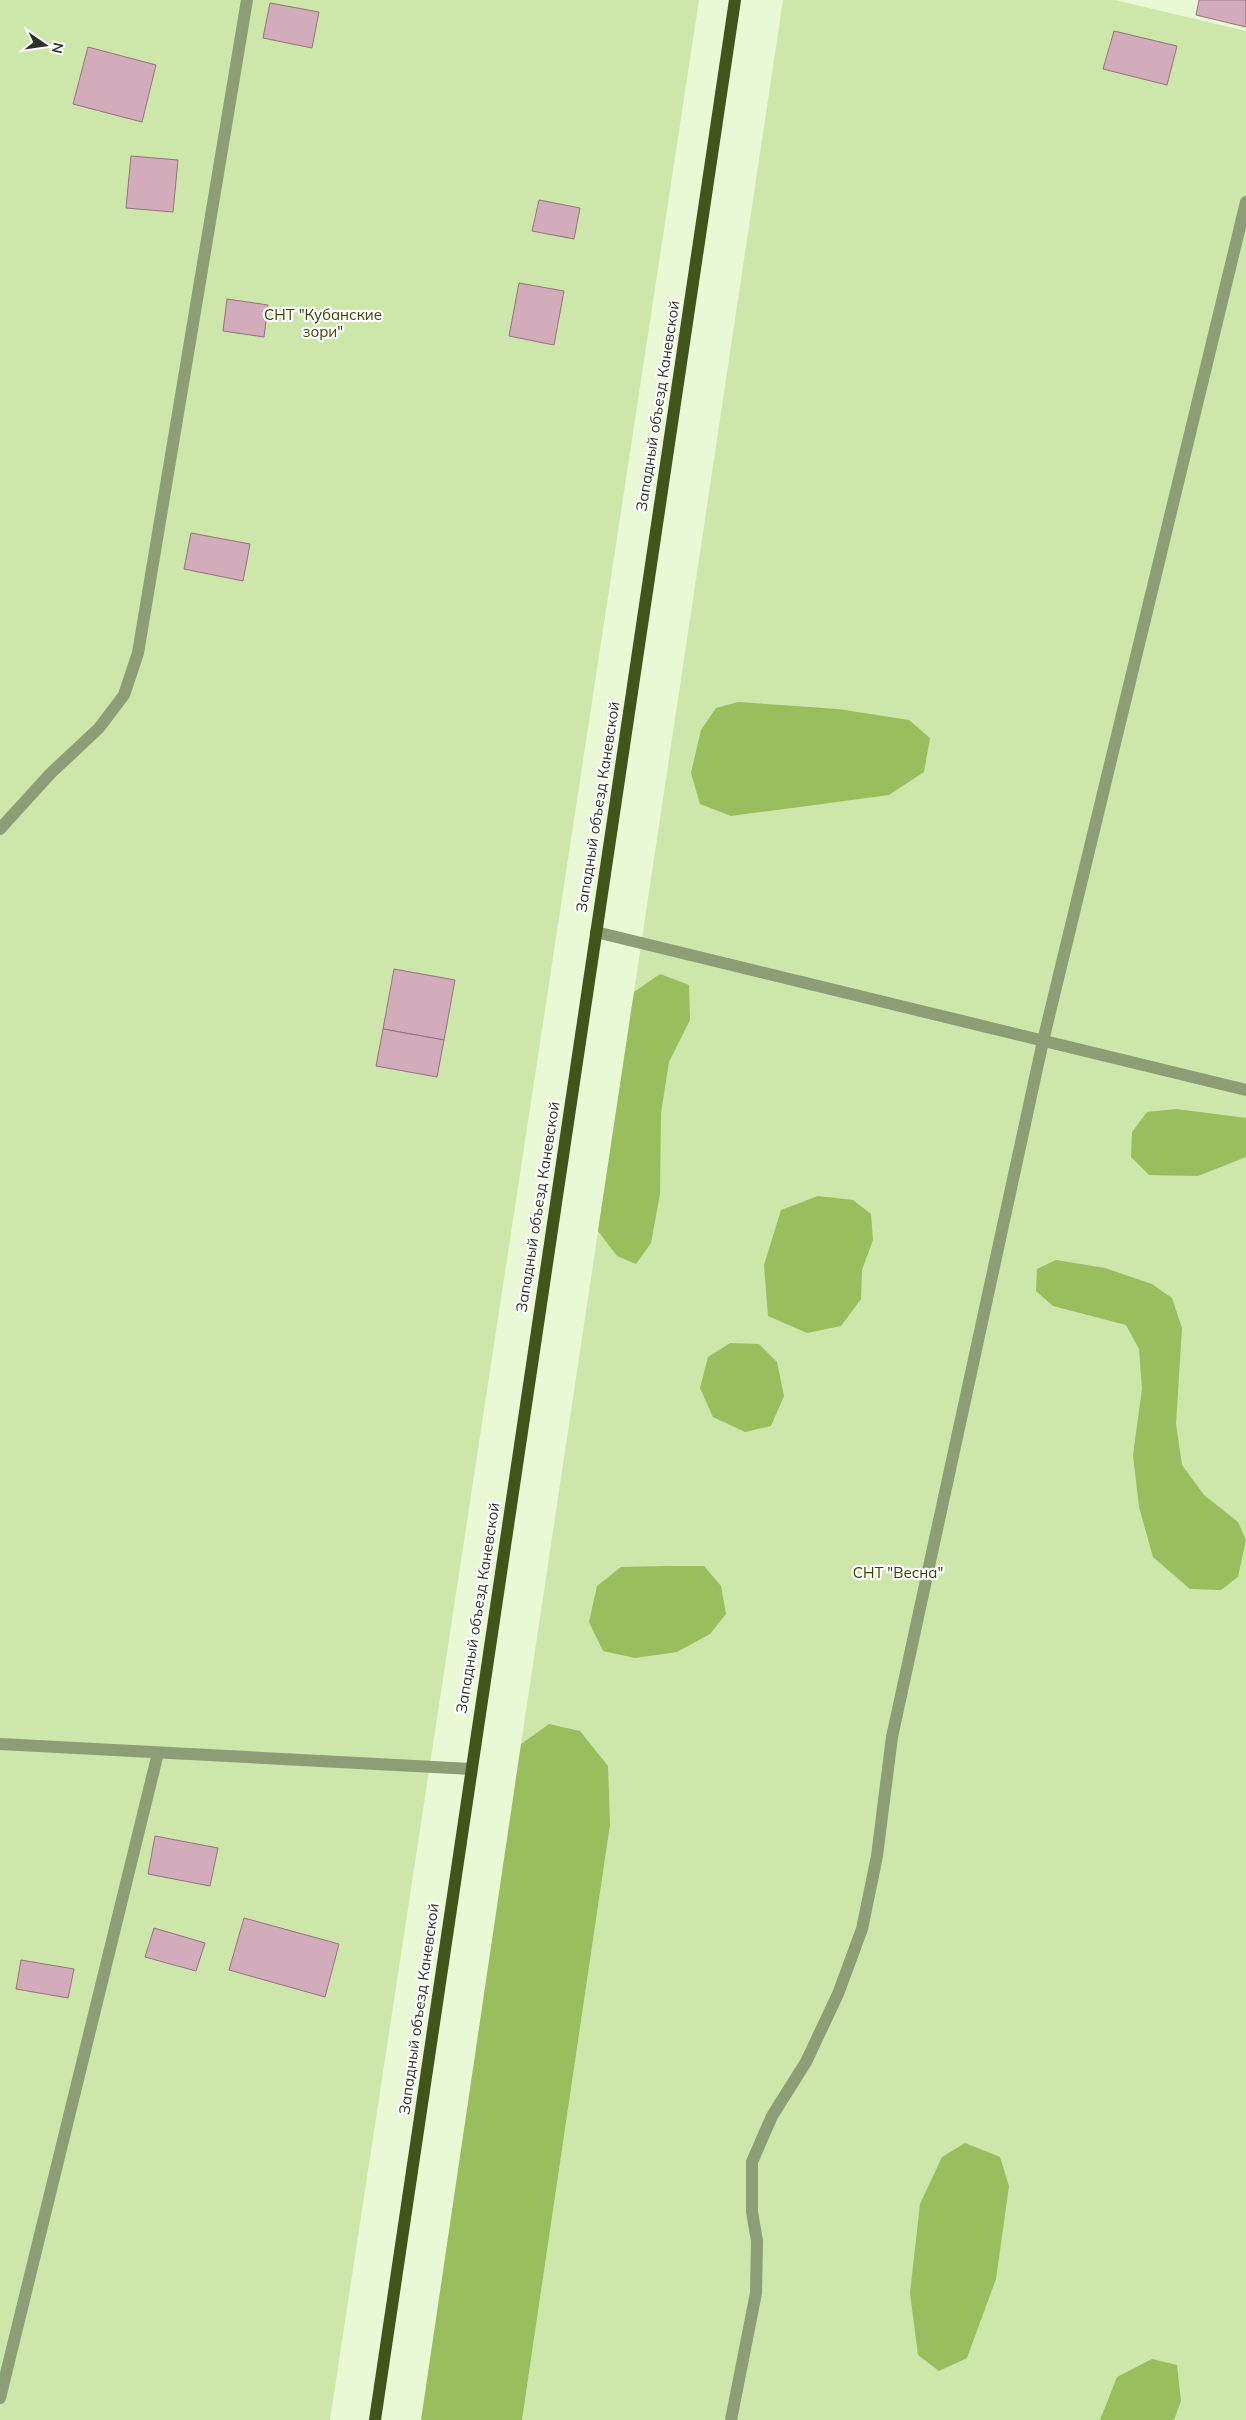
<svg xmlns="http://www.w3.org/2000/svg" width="1246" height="2420" font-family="Mulish,sans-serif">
<rect width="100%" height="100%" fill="#eaf9d5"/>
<g fill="#cde6a9">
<polygon points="0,0 699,0 330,2420 0,2420"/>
<polygon points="783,0 1115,0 1246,31 1246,2420 522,2420 610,1825 549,1724 521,1744"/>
</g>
<g fill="#9abd5e">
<polygon points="738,702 838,709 909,720 930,738 924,772 889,795 731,816 700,804 691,773 701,730 716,708"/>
<polygon points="660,974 689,985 690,1020 669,1062 661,1113 660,1194 651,1243 636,1264 617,1256 598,1231 634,992"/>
<polygon points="1176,1109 1246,1118 1246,1157 1198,1176 1149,1175 1131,1157 1132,1132 1147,1112"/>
<polygon points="818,1196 853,1200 871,1214 873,1240 862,1270 861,1299 841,1326 807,1333 768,1316 764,1265 781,1210"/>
<polygon points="1056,1260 1105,1268 1152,1284 1172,1298 1182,1328 1176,1424 1182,1465 1204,1495 1238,1522 1246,1540 1238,1577 1221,1590 1190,1589 1153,1557 1139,1507 1133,1455 1142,1389 1139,1349 1126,1325 1053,1306 1036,1291 1037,1269"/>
<polygon points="730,1343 759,1344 777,1362 784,1396 771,1426 745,1432 713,1417 700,1388 708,1357"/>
<polygon points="667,1566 704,1566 721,1586 726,1614 710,1634 677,1652 635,1658 603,1651 589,1622 597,1586 621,1567"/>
<polygon points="549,1724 580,1731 608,1766 610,1825 522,2420 421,2420 521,1744"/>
<polygon points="965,2143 1000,2157 1009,2186 996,2279 967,2358 939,2371 918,2355 910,2293 920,2204 942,2157"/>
<polygon points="1152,2359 1177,2365 1181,2401 1174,2420 1100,2420 1117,2377"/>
</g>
<g fill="#d3acbb" stroke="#95717f">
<polygon points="1199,0 1246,0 1246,27 1196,15"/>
<polygon points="270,3 319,12 312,48 263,38"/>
<polygon points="1114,31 1177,46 1167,85 1103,69"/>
<polygon points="88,47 156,65 142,122 73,104"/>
<polygon points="131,156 178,160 173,212 126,208"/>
<polygon points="539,200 580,208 574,239 532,231"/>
<polygon points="519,283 564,291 554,345 509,336"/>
<polygon points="227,299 268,305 264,337 223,331"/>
<polygon points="191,533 250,544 243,581 184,569"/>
<polygon points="394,969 455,980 444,1040 383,1029"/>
<polygon points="383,1029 444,1040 437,1077 376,1066"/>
<polygon points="155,1836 218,1848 210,1886 148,1874"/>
<polygon points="244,1918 339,1944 325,1997 229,1970"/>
<polygon points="154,1928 205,1943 196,1971 145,1957"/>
<polygon points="21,1960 74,1969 68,1998 16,1989"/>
</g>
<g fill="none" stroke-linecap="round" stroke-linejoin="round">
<g stroke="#8d9d76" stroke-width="12">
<polyline points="0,829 50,774 99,728 124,695 138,653 247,0"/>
<polyline points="596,932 1246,1090"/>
<polyline points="0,1744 471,1769"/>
<polyline points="0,2398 158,1753"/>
<polyline points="731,2420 756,2293 757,2241 752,2212 752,2162 772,2116 806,2062 838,1994 862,1929 877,1856 892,1737 1043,1041 1246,202"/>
</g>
<polyline stroke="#405519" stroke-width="12" points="375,2420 735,0"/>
</g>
<g text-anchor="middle" stroke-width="4.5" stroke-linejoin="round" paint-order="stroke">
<g font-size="15" fill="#324700" stroke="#fff">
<text x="323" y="320">СНТ "Кубанские<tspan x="323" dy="17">зори"</tspan></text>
<text x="898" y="1578">СНТ "Весна"</text>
</g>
<g font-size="15" fill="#2d3225" stroke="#fff">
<text transform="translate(658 406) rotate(-81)" y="5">Западный объезд Каневской</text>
<text transform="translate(598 807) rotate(-81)" y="5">Западный объезд Каневской</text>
<text transform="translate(538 1207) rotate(-81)" y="5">Западный объезд Каневской</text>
<text transform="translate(478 1608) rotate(-81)" y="5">Западный объезд Каневской</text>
<text transform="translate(419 2009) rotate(-82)" y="5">Западный объезд Каневской</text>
</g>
</g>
<g transform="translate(45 45) rotate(103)" stroke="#ffffff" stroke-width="4" paint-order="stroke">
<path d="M0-4L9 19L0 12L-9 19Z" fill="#2d3225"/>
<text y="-8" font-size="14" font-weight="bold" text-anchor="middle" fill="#2d3225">N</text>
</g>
</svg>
